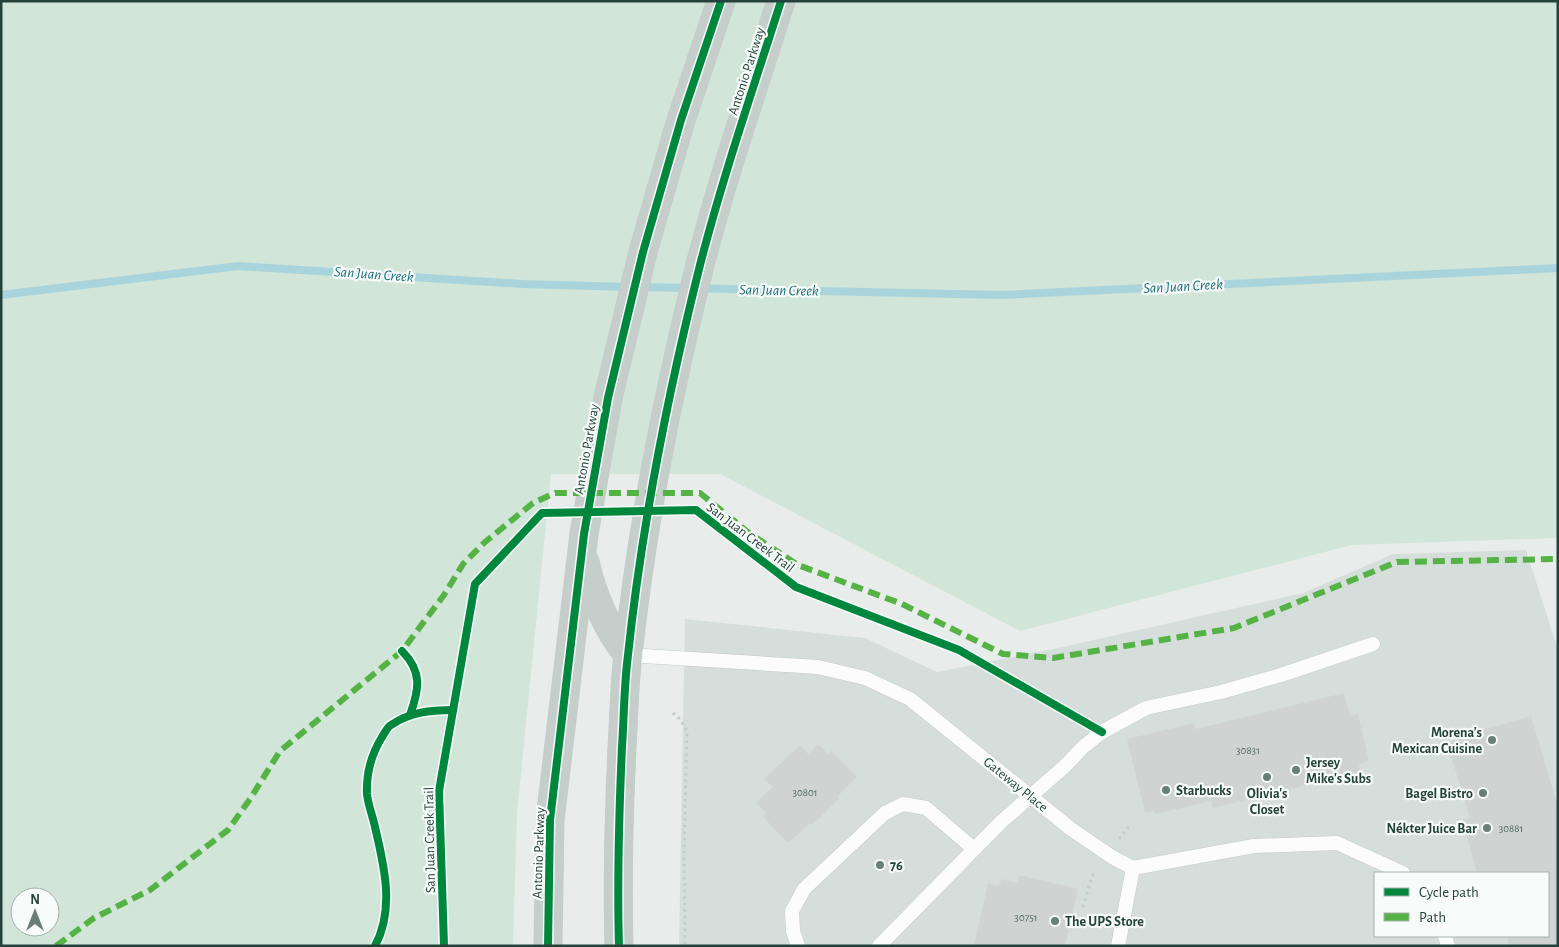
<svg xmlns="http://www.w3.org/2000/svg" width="1559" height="947" font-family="'Alegreya Sans',sans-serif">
<rect width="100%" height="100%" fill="#e8edeb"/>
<path fill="#d6dedb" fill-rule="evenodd" d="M1526 550 1558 650V946H679L685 619 865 638 937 672 1058 648 1303 593 1393 554ZM1375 873H1548V936H1375Z"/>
<path fill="#d1e6d8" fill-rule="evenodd" d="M1 1H1558V538L1352 545 1020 631 720 474H551L517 814 513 946H1ZM20 897H50V927H20Z"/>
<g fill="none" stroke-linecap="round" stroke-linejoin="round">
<g stroke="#a9d4db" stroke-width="8">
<polyline points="641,287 1002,295 1558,268"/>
<polyline points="1,295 238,266 523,284 629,287"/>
</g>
</g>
<g fill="#cfd4d2">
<polygon points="1344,693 1350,716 1358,714 1369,761 1359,764 1360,772 1213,808 1211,801 1156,814 1154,811 1145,813 1127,739 1194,723 1196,729"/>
<polygon points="1531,716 1558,807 1558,944 1552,946 1509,946 1507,936 1548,936 1548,873 1477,873 1462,820 1470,818 1447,743 1480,733 1479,731"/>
<polygon points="818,744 828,754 831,751 857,777 837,797 839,799 812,825 810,823 788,843 763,817 766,813 756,803 773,787 764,779 800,745 808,754"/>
<polygon points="1019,875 1078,889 1065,946 974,946 988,883 999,886 1001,879 1017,883"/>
</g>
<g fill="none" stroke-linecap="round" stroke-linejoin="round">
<g stroke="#c5cac8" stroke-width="15">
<g id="service">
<polyline points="628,655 818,667 865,678 910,699 1071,829 1112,857 1133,868 1254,846 1337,843 1403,873"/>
<polyline points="1445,936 1448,946"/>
<polyline points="798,946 793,931 792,911 804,889 885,813 903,804 926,808 974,849"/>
<polyline points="879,946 1001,822 1065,766 1083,747 1102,732 1146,708 1221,692 1281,675 1373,644"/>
<polyline points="1118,946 1133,868"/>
</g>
</g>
<g stroke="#c3ccc9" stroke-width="29">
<g id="trunk">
<path d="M585 562C593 596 606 628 628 655"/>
<polyline points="548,946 550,820 584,534 608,398 643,252 681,120 721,1"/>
<path d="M619 946C617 879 619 813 622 747 624 717 624 686 628 655 642 524 668 393 700 265 723 176 753 89 781 1"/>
</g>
</g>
<g stroke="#c3ccca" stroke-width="3" stroke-dasharray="2.5 4" stroke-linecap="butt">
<polyline points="673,713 680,719 687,731 684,847 685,946"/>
<polyline points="1119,839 1131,824"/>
<polyline points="1083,907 1092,876 1096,870"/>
</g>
<use href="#service" stroke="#fcfcfc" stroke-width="14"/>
<use href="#trunk" stroke="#c6cecc" stroke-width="28"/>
<polyline stroke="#55b346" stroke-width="6" stroke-dasharray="12 6" stroke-linecap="butt" points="56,946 94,918 150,890 228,830 250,799 280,751 402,651 444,595 463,564 485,542 533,503 555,493 700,493 749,533 798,565 902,604 1003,654 1053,658 1234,628 1397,562 1558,559"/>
<g stroke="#f7fbf9" stroke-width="11">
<g id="cycleway">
<path d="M402 651C423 672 419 690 410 715"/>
<path d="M375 946C395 909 384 865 375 827 373 817 368 805 367 794 366 772 371 755 382 737 385 733 387 727 391 725 410 712 431 710 453 710"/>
<polyline points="444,946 439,791 475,584 542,513 696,510 796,587 959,650 1102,732"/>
<polyline points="548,946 550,820 584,534 608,398 643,252 681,120 721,1"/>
<path d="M619 946C617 879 619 813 622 747 624 717 624 686 628 655 642 524 668 393 700 265 723 176 753 89 781 1"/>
</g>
</g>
<use href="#cycleway" stroke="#00873e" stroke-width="8"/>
</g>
<g fill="#697e78" stroke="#f7fbf9" stroke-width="2">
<circle cx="1492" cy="740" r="5"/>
<circle cx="1296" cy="770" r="5"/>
<circle cx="1267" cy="777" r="5"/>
<circle cx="1166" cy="790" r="5"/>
<circle cx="1483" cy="793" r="5"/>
<circle cx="1487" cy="828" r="5"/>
<circle cx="880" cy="865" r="5"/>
<circle cx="1055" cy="921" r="5"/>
</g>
<g text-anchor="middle" stroke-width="4.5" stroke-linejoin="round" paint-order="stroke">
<g font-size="11" fill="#506761">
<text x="1248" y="754">30831</text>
<text x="805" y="796">30801</text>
<text x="1511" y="832">30881</text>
<text x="1026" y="921">30751</text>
</g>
<g font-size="14" fill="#24423a" stroke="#f7fbf9">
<text transform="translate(746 71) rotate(-72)" y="5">Antonio Parkway</text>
<text transform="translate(586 449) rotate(-80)" y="5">Antonio Parkway</text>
<text transform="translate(751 537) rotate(37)" y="5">San Juan Creek Trail</text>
<text transform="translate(1016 784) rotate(39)" y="5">Gateway Place</text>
<text transform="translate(429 840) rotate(-91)" y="5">San Juan Creek Trail</text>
<text transform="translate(538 853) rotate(-88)" y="5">Antonio Parkway</text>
</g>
<g font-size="14" font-weight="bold" fill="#24423a" stroke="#f7fbf9" text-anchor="start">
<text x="1482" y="737" text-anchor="end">Morena's<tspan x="1482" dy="16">Mexican Cuisine</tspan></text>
<text x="1306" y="767">Jersey<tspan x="1306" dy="16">Mike's Subs</tspan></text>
<text x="1176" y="795">Starbucks</text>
<text x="1267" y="798" text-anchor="middle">Olivia's<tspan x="1267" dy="16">Closet</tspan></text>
<text x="1473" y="798" text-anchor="end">Bagel Bistro</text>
<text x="1477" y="833" text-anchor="end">Nékter Juice Bar</text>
<text x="890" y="870">76</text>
<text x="1065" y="926">The UPS Store</text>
</g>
<g font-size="15" font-style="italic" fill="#1c6f80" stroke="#f7fbf9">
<text transform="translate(374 274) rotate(4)" y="5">San Juan Creek</text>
<text transform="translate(1183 286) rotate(-3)" y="5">San Juan Creek</text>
<text transform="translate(779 290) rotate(1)" y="5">San Juan Creek</text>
</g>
</g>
<rect width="1559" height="947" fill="none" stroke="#24423a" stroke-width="5"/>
<rect x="1374" y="872" width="175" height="65" fill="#f7fbf9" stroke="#a3b1ad"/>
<rect x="1384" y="888" width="25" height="8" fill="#00873e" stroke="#a3b1ad"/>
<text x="1419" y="897" font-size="15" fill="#24423a">Cycle path</text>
<rect x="1384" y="913" width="25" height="8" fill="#55b346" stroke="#a3b1ad"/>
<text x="1419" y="922" font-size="15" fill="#24423a">Path</text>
<g transform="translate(35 912)"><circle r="24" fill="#f7fbf9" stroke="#a3b1ad"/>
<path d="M0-4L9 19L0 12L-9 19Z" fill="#697e78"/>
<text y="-8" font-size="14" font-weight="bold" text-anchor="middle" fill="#24423a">N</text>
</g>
</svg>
